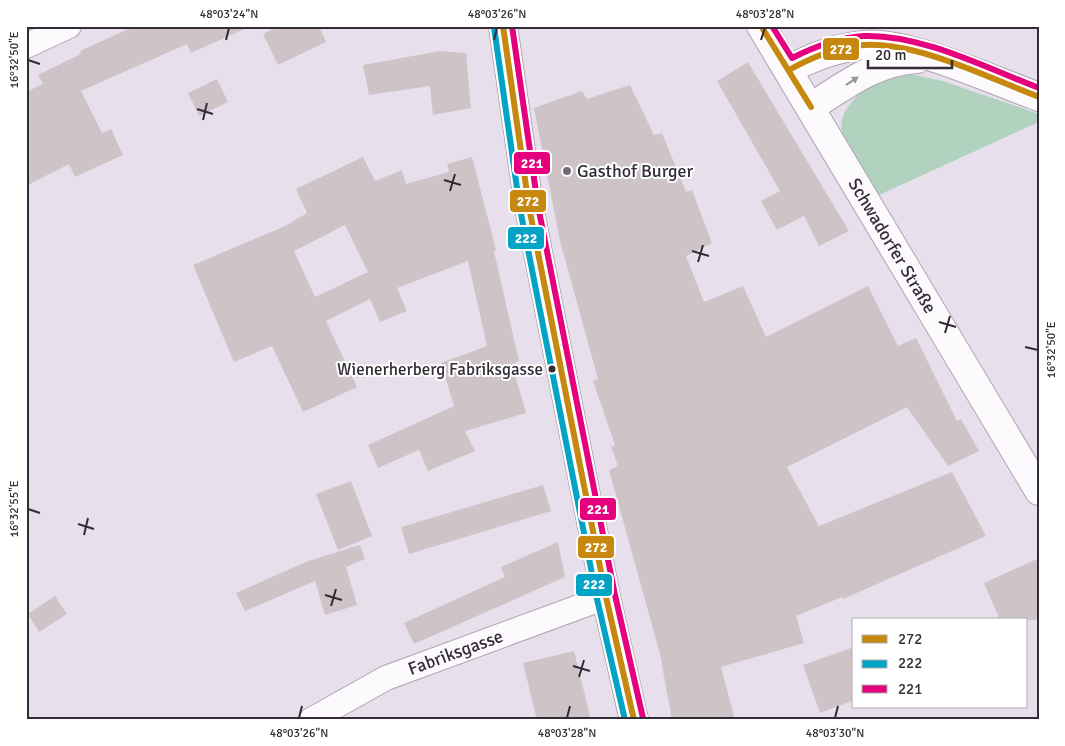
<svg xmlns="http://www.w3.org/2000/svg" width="1065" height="746" font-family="Signika,sans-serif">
<rect width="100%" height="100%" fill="#e8dfec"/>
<path fill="#b2d2c0" d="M914 75 943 81 1039 114V122L879 195C873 184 844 142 842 132 837 107 867 85 887 77 895 74 906 75 914 75Z"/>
<g fill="#cec4c8" fill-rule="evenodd">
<polygon points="135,26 251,26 191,53 187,44 81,91 102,133 111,129 123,155 75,177 69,164 26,186 26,92 43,84 38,75 81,54 80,51"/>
<polygon points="279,26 319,26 326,42 278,65 263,34"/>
<polygon points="440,51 466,53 471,108 433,115 430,86 369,95 363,65"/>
<polygon points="748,62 849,231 819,246 804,216 777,230 761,201 780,191 717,81"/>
<polygon points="217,79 228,102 199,116 188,93"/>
<polygon points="630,85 654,135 662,133 686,192 692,190 712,243 686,256 704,302 743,286 766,337 868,286 898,346 916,338 957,421 961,419 979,451 948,466 907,407 787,467 819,526 952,472 986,536 843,599 842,597 796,616 804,643 721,667 735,720 672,720 660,654 609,470 618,466 611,447 615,445 593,381 598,379 560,241 534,108 582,91 587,99"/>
<path d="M363 157 375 181 402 170 406 184 449 172 447 164 472 157 496 250 494 251 519 361 512 364 526 413 465 431 475 451 428 471 419 450 378 468 368 445 454 406 441 363 487 346 468 261 397 288 407 311 380 322 370 299 326 321 357 387 303 412 272 346 234 362 193 265 283 227 307 213 296 189ZM345 225 368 272 315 297 294 251Z"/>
<polygon points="351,481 372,536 338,550 316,494"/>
<polygon points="543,485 551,511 409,554 401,527"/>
<polygon points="558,542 565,577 414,644 404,623 505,577 501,567"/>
<polygon points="360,545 365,559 346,567 357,605 325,615 315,581 245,611 236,593 308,561"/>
<polygon points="1039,558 1039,620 1000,620 984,583"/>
<polygon points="55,596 67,614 39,632 28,614"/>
<polygon points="854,647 854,700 820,713 803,665"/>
<polygon points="574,651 591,720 537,720 523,663"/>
</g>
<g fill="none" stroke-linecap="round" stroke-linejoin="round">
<g stroke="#aca5af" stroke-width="26">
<g id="minor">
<polyline points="26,46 69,26"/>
<path id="s1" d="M311 720 386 678 606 597"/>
</g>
</g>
<g stroke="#aca5af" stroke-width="30">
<polyline id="tertiary" points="503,26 529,207 606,597 634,720"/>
</g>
<g stroke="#aca5af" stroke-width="30">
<g id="secondary">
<path id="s2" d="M761 26 1039 491"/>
<path d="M789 70C811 57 838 48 864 45 906 40 997 82 1039 97"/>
<path d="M811 107C846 85 874 62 917 59"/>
</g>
</g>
<use href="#minor" stroke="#fcfafc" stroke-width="24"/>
<use href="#tertiary" stroke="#fcfafc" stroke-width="28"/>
<use href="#secondary" stroke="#fcfafc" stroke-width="28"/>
<g stroke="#fff" stroke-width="10">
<g id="bus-1">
<polyline points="503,26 529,207 606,597 634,720"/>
<polyline points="761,26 811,107"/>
<path d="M789 70C812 57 838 47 864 45 918 42 989 78 1039 97"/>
</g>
</g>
<g stroke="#fff" stroke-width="10">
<polyline id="bus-2" points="494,27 520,209 597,599 625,720"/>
</g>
<g stroke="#fff" stroke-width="10">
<g id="bus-3">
<polyline points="512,26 538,206 615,595 643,718"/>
<path d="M772 26 792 58C814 47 840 37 864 36 921 34 986 68 1039 88"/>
</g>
</g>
<use href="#bus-1" stroke="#c6880e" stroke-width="6"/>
<use href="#bus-2" stroke="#03a3c6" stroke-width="6"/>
<use href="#bus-3" stroke="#e5007d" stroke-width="6"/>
</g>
<defs><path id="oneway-solid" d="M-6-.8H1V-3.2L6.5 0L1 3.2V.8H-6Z" transform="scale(1.25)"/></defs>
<use fill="#989399" href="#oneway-solid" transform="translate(852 81) rotate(-33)"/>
<path fill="none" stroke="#332c36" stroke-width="2" d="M226 40 229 28M494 40 497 28M761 40 765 28M28 60 40 64M197 109 213 114M203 120 207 103M444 180 461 185M450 191 455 174M692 251 709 256M698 262 703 245M939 322 956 327M945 333 950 316M1025 347 1038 350M28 509 40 513M78 524 94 529M84 535 88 518M325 595 342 600M331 606 336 589M573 666 590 671M579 677 584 660M299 718 302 706M567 718 570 706M835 718 838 706"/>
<circle fill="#726b76" stroke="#fff" stroke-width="2" cx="567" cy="171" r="5"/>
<circle fill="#332c36" stroke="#fff" stroke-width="2" cx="552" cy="369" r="4.5"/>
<g text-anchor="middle" stroke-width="4" stroke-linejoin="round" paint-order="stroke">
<g font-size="17" fill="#332c36" stroke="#fff" text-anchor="end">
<text x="543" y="375">Wienerherberg Fabriksgasse</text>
</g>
<g font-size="18" fill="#332c36" stroke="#fff" text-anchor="start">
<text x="577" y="177">Gasthof Burger</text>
</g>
<g font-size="18" fill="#332c36" stroke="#fff">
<text dy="6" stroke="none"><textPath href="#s2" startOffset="256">Schwadorfer Straße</textPath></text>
<text dy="6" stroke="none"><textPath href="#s1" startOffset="160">Fabriksgasse</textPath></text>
</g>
</g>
<g stroke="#fff" stroke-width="2">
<rect x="822" y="37" width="38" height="24" rx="5" fill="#c6880e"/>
<rect x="513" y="151" width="38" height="24" rx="5" fill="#e5007d"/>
<rect x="509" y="189" width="38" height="24" rx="5" fill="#c6880e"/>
<rect x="507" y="226" width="38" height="24" rx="5" fill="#03a3c6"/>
<rect x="579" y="497" width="38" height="24" rx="5" fill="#e5007d"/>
<rect x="577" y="535" width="38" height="24" rx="5" fill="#c6880e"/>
<rect x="575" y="573" width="38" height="24" rx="5" fill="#03a3c6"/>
</g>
<g font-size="14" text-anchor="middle" font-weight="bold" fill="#fff">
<text x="841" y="54">272</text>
<text x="532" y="168">221</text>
<text x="528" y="206">272</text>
<text x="526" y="243">222</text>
<text x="598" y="514">221</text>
<text x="596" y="552">272</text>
<text x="594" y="589">222</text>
</g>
<rect width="1065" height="746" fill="none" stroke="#ffffff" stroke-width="55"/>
<rect x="852" y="618" width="175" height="90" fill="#ffffff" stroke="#adabaf"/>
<rect x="862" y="635" width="25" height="8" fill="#c6880e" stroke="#adabaf"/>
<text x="898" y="644" font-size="15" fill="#332c36">272</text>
<rect x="862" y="660" width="25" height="8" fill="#03a3c6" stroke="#adabaf"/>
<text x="898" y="668" font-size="15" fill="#332c36">222</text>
<rect x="862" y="685" width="25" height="8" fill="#e5007d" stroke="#adabaf"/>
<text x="898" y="694" font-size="15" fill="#332c36">221</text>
<path d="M868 60v8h84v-8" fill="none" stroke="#332c36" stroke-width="2.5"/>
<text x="875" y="60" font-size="15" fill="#332c36" stroke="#ffffff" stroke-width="4" paint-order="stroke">20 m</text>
<rect x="28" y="28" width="1010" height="690" fill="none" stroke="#332c36" stroke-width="2"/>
<g font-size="12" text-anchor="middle" fill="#332c36">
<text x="229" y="18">48°03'24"N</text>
<text x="497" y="18">48°03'26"N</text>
<text x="765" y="18">48°03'28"N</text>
<text transform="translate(14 60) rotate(-90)" y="4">16°32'50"E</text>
<text transform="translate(1051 350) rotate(-90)" y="4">16°32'50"E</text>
<text transform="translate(14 509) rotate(-90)" y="4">16°32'55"E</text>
<text x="299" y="737">48°03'26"N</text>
<text x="567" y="737">48°03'28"N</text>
<text x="835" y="737">48°03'30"N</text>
</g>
</svg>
